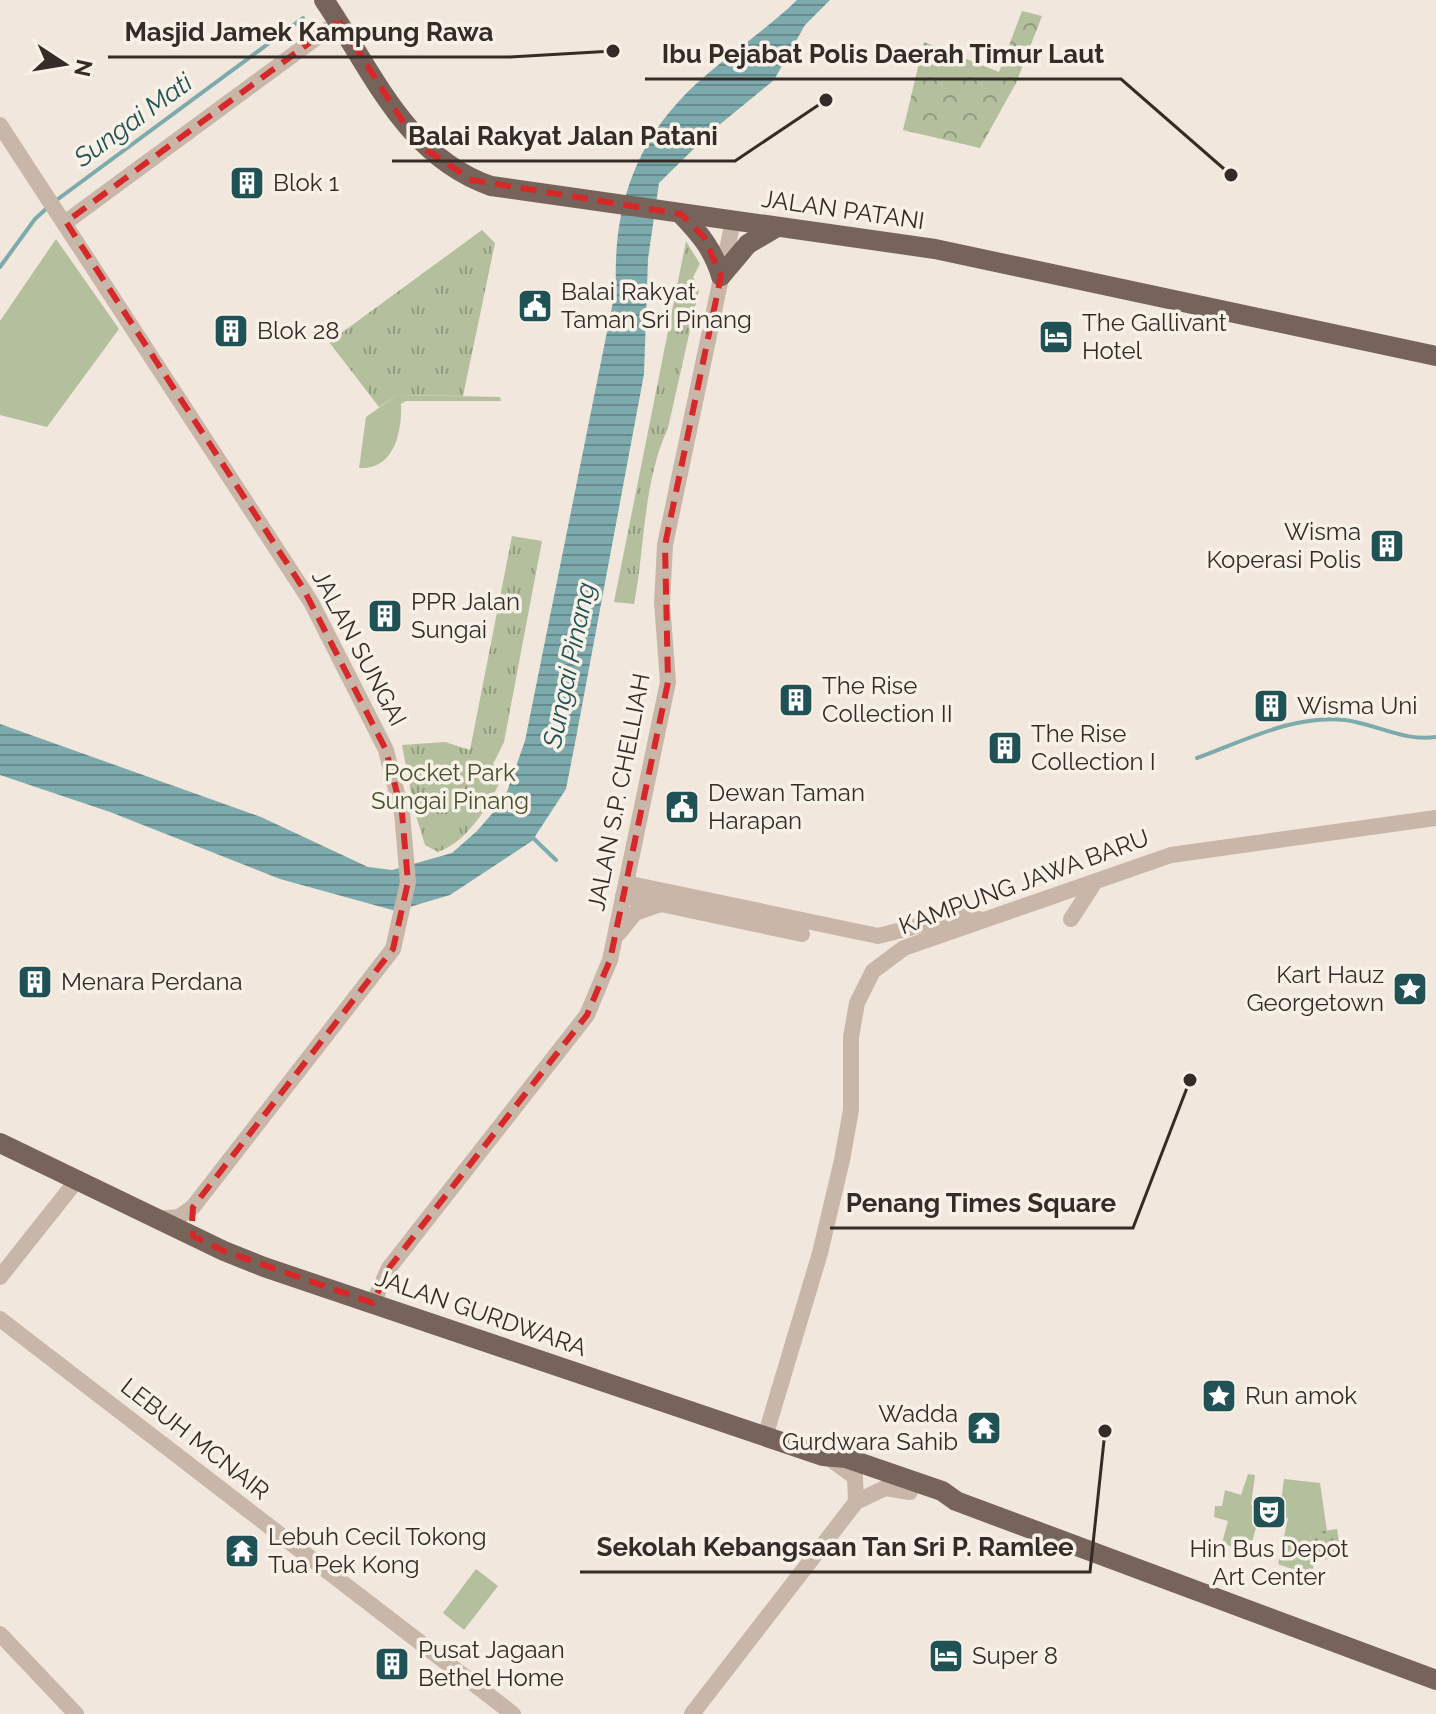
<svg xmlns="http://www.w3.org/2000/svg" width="1436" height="1714" font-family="Raleway,sans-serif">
<defs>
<pattern id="forest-crowns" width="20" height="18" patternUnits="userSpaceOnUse" patternTransform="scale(2)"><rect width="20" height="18" fill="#b3bf9d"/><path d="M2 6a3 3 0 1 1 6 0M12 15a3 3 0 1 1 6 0" fill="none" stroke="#929b80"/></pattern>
<pattern id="park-tufts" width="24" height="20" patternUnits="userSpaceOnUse" patternTransform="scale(2)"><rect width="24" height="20" fill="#b3bf9d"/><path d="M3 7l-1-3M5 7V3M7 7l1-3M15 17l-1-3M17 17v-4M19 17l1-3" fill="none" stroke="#929b80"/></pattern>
<pattern id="garden-dots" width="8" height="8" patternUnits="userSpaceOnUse" patternTransform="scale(2)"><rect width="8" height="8" fill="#b3bf9d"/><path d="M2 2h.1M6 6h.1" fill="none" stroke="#929b80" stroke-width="1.8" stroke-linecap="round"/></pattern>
<pattern id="water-rules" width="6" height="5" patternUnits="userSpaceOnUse" patternTransform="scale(2)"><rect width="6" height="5" fill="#7daaac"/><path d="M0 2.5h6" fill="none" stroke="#678b8c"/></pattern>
</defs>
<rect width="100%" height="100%" fill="#f1e7dc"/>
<g fill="#b3bf9d">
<polygon points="56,239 119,329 47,427 0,415 0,321"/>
<path d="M397 395 500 397 501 401H406L401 404C402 431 395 470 359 468L366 417Z"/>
<polygon points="1248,1474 1255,1475 1251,1505 1280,1509 1284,1479 1320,1483 1327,1531 1310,1534 1314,1561 1312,1576 1278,1564 1288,1518 1260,1513 1249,1553 1222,1543 1228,1521 1214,1517 1215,1506 1222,1506 1225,1490 1241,1495"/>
<polygon points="476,1569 498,1586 464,1630 443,1613"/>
</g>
<polygon fill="url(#forest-crowns)" points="1022,11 1042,16 1016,83 980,148 903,130 924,42 999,72"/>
<g fill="url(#park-tufts)">
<polygon points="482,230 495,243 463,396 397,395 379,407 329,342"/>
<path d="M686 241 700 264 693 277 699 290 668 428C643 482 645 547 634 604L614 602Z"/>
<path d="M512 536 542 541 504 742 493 764 505 772C491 801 471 840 438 852L425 845 414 809 402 745 445 742 470 750Z"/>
</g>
<polygon fill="url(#garden-dots)" points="1337,1529 1341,1557 1314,1561 1310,1533"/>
<path fill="url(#water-rules)" d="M797 0H830L805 25 774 80 713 130 659 183 648 259 644 374 576 738 566 789 532 841 450 895 396 911 280 879 110 812 0 775V724L261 817 368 867 392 870 452 853 477 831 504 800 525 741 616 287C613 206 636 139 697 83 729 54 766 30 797 0Z"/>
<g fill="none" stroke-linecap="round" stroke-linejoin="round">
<g stroke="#7daaac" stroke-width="4">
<polyline points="54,202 303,18"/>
<polyline points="0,267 35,219 47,208"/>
<path d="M1197 758C1244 741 1295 714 1345 720 1376 724 1405 742 1436 737"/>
<polyline points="532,837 556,860"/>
</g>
<g stroke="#c8b7a9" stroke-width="16">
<polyline points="0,125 311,602 386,750 402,813 408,882 393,949 193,1207 179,1217 157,1219"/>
<polyline points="66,222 339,21"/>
<polyline points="626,883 878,936 960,915 983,920"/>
<polyline points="623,896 802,934"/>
<polyline points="1071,919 1095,882"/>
<polyline points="619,933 635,913 661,904"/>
<polyline points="0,1277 77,1180"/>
<polyline points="373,1303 389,1268 587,1015 610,960 668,682 662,603 665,545 733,221"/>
<polyline points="0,1319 513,1714"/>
<polyline points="765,1437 820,1253 842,1160 851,1110 851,1037 857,1003 873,971 904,948 1171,855 1436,818"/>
<polyline points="829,1458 855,1477 856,1502"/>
<polyline points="0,1634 76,1714"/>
<polyline points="692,1714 856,1502 885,1488 910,1492"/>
</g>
<g stroke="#76645a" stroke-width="20">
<path d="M324 0C372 70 405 156 491 186L935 249 1436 356"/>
<path d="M681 214C700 234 713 249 721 276"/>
<polyline points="721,276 748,244 777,227"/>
<polyline points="0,1143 224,1251 264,1267 823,1456 846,1458 942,1491 956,1501 1436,1680"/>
</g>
</g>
<path fill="none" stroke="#d62828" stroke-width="6" stroke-dasharray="16 10" stroke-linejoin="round" d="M339 21 405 125 425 149 472 180 681 214 704 237 721 276 665 545 668 682 610 960 587 1015 389 1268 373 1303 224 1251 193 1236 192 1222 193 1207 393 949 408 882 402 813 386 750 303 588 66 222Z"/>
<defs>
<g id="building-square" transform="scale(1.8)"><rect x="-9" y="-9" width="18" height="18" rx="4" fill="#205154" stroke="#f8f1e8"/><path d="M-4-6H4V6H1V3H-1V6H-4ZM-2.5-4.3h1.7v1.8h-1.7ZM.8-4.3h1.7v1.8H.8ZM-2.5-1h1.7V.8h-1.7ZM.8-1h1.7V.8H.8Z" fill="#fff"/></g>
<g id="civic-square" transform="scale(1.8)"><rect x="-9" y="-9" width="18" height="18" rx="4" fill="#205154" stroke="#f8f1e8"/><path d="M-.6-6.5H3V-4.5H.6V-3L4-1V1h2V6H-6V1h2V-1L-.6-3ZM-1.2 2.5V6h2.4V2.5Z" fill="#fff"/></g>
<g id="hotel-square" transform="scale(1.8)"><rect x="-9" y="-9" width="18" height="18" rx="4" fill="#205154" stroke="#f8f1e8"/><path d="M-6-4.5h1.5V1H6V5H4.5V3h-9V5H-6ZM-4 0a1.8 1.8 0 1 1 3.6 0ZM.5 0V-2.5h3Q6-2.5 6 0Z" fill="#fff"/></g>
<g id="sight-square" transform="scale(1.8)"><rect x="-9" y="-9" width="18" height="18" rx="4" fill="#205154" stroke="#f8f1e8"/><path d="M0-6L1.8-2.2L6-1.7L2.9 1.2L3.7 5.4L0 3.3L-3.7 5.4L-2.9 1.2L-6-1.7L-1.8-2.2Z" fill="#fff"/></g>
<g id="temple-square" transform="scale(1.8)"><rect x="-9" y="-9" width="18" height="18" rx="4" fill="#205154" stroke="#f8f1e8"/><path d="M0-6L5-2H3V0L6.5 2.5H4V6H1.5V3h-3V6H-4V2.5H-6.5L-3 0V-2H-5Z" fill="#fff"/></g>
<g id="theatre-square" transform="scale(1.8)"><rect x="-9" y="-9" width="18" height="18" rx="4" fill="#205154" stroke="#f8f1e8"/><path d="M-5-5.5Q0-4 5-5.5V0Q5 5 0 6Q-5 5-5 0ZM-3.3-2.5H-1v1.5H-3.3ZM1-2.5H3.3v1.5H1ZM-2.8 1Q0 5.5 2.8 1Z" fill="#fff"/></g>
</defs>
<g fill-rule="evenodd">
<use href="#building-square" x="247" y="183"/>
<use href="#civic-square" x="535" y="306"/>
<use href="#building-square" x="231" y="331"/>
<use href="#hotel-square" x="1056" y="337"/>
<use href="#building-square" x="1387" y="546"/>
<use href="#building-square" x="385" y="616"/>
<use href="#building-square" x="796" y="700"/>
<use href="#building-square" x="1271" y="706"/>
<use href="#building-square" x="1005" y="748"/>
<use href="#civic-square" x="682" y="807"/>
<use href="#building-square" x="35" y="982"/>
<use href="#sight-square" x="1410" y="989"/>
<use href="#sight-square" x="1219" y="1396"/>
<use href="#temple-square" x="984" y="1428"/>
<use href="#theatre-square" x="1269" y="1512"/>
<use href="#temple-square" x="242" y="1551"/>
<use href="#hotel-square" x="946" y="1656"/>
<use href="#building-square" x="392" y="1664"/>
</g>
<g text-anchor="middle" stroke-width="7" stroke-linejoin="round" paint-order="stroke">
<g font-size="24" fill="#352c28" stroke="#f8f1e8" text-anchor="start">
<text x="273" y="191">Blok 1</text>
<text x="561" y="300">Balai Rakyat<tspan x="561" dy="28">Taman Sri Pinang</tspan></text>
<text x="1082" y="331">The Gallivant<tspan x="1082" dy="28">Hotel</tspan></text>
<text x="257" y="339">Blok 28</text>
<text x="1361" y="540" text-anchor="end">Wisma<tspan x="1361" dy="28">Koperasi Polis</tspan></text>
<text x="411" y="610">PPR Jalan<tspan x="411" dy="28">Sungai</tspan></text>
<text x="822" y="694">The Rise<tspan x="822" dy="28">Collection II</tspan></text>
<text x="1297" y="714">Wisma Uni</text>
<text x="1031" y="742">The Rise<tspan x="1031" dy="28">Collection I</tspan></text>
<text x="708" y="801">Dewan Taman<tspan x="708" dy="28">Harapan</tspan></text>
<text x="1384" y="983" text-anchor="end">Kart Hauz<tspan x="1384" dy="28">Georgetown</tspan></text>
<text x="61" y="990">Menara Perdana</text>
<text x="1245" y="1404">Run amok</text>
<text x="958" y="1422" text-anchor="end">Wadda<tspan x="958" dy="28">Gurdwara Sahib</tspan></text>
<text x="268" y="1545">Lebuh Cecil Tokong<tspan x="268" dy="28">Tua Pek Kong</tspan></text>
<text x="1269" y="1557" text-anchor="middle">Hin Bus Depot<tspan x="1269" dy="28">Art Center</tspan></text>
<text x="418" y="1658">Pusat Jagaan<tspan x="418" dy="28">Bethel Home</tspan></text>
<text x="972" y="1664">Super 8</text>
</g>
<g font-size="24" fill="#352c28" stroke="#f8f1e8">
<text transform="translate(843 210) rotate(8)" y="8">JALAN PATANI</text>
<text transform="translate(359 648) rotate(62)" y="8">JALAN SUNGAI</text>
<text transform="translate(619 792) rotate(-79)" y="8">JALAN S.P. CHELLIAH</text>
<text transform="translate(1024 882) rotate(-20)" y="8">KAMPUNG JAWA BARU</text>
<text transform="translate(481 1313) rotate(19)" y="8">JALAN GURDWARA</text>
<text transform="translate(195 1439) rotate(38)" y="8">LEBUH MCNAIR</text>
</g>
<g font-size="24" fill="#45522d" stroke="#f8f1e8">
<text x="450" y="781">Pocket Park<tspan x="450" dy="28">Sungai Pinang</tspan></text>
</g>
<g font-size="26" font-style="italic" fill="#205154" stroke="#f8f1e8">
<text transform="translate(133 120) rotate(-36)" y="9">Sungai Mati</text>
<text transform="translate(569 665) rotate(-78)" y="9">Sungai Pinang</text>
</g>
</g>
<path fill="none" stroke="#352c28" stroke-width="3" d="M613 51L510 57H108M1231 175L1121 79H645M826 100L735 161H392M1190 1080L1133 1228H830M1105 1431L1090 1572H580"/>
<g fill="#352c28" stroke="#f8f1e8" stroke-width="3">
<circle cx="613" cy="51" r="8"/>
<circle cx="1231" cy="175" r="8"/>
<circle cx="826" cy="100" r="8"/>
<circle cx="1190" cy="1080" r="8"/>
<circle cx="1105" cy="1431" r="8"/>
</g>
<g font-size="26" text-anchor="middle" font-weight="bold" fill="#352c28" stroke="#f8f1e8" stroke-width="7" stroke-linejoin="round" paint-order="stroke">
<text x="309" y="41">Masjid Jamek Kampung Rawa</text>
<text x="883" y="63">Ibu Pejabat Polis Daerah Timur Laut</text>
<text x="563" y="145">Balai Rakyat Jalan Patani</text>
<text x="981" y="1212">Penang Times Square</text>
<text x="835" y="1556">Sekolah Kebangsaan Tan Sri P. Ramlee</text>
</g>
<g transform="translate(64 64) rotate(102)" stroke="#f8f1e8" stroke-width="6" paint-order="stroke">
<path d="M0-6L14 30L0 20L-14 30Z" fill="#352c28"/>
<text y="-12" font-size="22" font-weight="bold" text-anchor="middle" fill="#352c28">N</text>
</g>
</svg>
